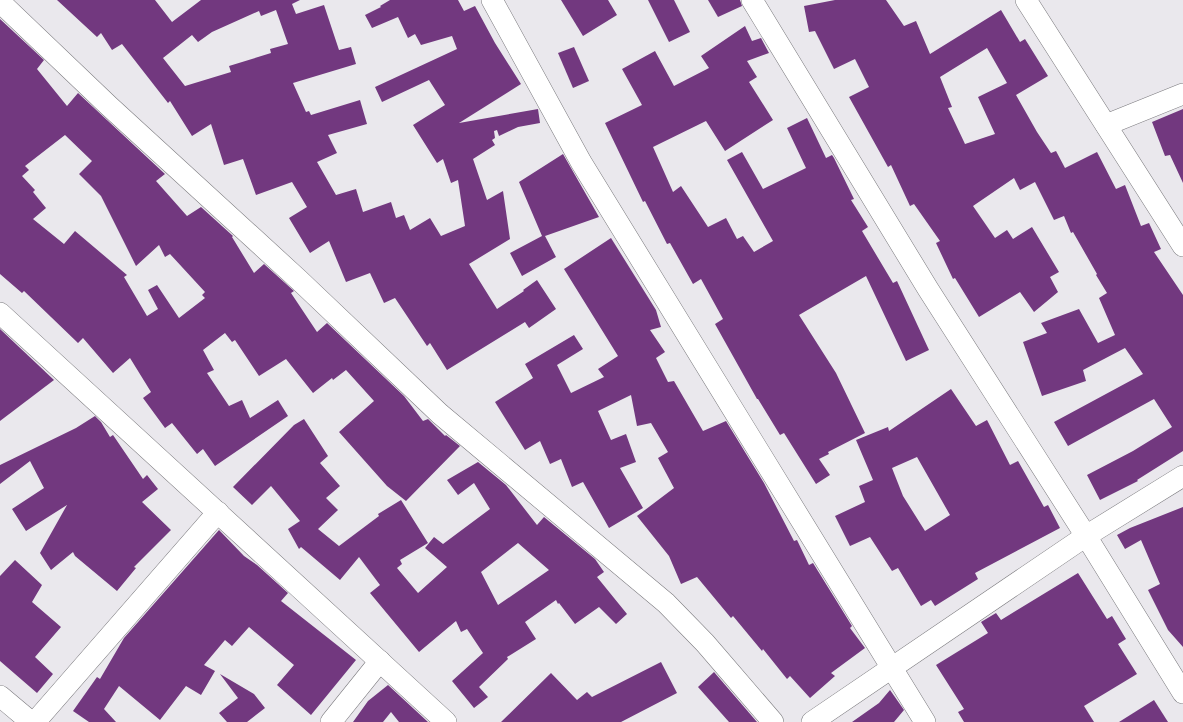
<svg xmlns="http://www.w3.org/2000/svg" width="1183" height="722" font-family="'Space Grotesk',sans-serif">
<rect width="100%" height="100%" fill="#eae8ed"/>
<g fill="#72387f" fill-rule="evenodd">
<path d="M57 0H155L172 22 201 0H300L292 4 296 14 324 5 339 50 351 47 356 64 293 83 306 112 309 111 311 115 360 100 367 124 328 135 337 153 317 162 336 195 356 189 363 212 391 202 396 218 404 215 410 230 430 218 441 236 465 226 458 180 451 183 443 159 437 163 413 125 445 105 429 80 382 102 375 87 457 49 452 36 421 45 415 34 408 38 398 17 372 28 365 15 381 7 380 6 390 0H458L464 11 475 6 495 43 521 84 459 123 538 109 540 123 518 127 499 136 497 130 494 131 495 138 492 140 495 145 473 159 487 200 503 191 510 239 469 264 497 309 524 291 523 290 537 280 556 309 529 328 525 322 447 370 430 343 427 346 395 298 384 303 370 273 346 282 329 241 310 253 289 218 307 207 292 182 256 195 243 159 224 165 211 124 192 136 170 101 168 103 122 44 112 50 101 33 97 37ZM276 10 288 44 270 49 271 53 229 66 231 72 185 86 163 58 192 35 198 42 212 32 259 11 261 16Z"/>
<polygon points="561,0 608,0 617,15 583,36"/>
<polygon points="648,0 674,0 690,32 669,42"/>
<polygon points="708,0 740,0 742,6 718,17"/>
<path d="M835 0H886L904 26 916 21 930 54 1001 10 1020 42 1025 39 1048 76 1016 95 1037 132 1051 153 1056 151 1065 168 1097 152 1116 189 1125 185 1141 226 1149 223 1161 249 1154 252 1183 295V451L1137 480 1138 481 1100 500 1087 475 1133 451 1172 427 1154 399 1068 446 1054 422 1143 374 1125 348 1083 370 1086 381 1042 396 1023 342 1047 333 1041 323 1079 309 1098 343 1115 335 1099 298 1107 293 1096 275 1097 274 1073 232 1071 233 1064 216 1054 220 1035 182 1020 190 1014 178 973 206 995 238 1007 230 1013 239 1032 227 1059 272 1050 277 1058 292 1034 312 1020 292 979 317 955 278 953 279 936 243 940 241 914 204 910 206 891 165 888 167 849 97 869 87 855 59 834 69 815 31 809 32 804 6ZM987 48 1007 83 978 97 995 134 965 144 948 108 952 107 940 77Z"/>
<path d="M0 19 44 60 37 69 67 106 78 93 165 174 156 181 187 216 201 207 233 236 232 237 254 273 264 264 294 291 291 293 317 332 327 323 404 396 423 421 428 419 445 436 446 435 460 446 406 501 387 486 339 432 374 401 346 370 333 380 332 378 313 393 286 359 259 376 235 340 232 342 225 333 203 350 214 370 207 373 229 406 242 400 250 418 278 400 288 416 215 466 203 449 197 454 172 423 165 428 143 398 151 392 130 358 113 373 83 338 78 343 24 291 22 293 0 274ZM65 135 92 161 79 174 101 196 136 266 159 245 165 257 170 254 205 292 202 295 205 298 179 318 157 285 148 290 158 309 147 316 124 277 127 275 75 231 64 244 33 219 46 208 33 192 35 190 22 176 29 170 25 166Z"/>
<polygon points="745,26 752,41 761,38 769,53 747,61 757,77 749,82 773,120 725,151 706,121 653,147 673,192 681,186 708,227 726,218 737,239 743,236 754,252 773,241 727,160 742,152 763,189 806,168 787,128 807,118 826,158 832,155 834,158 854,199 851,200 868,227 862,231 893,283 897,281 929,350 906,361 866,276 799,315 836,373 865,433 828,452 829,454 819,459 830,475 816,484 784,433 780,435 758,399 757,399 715,324 723,319 701,279 693,284 670,243 667,244 645,201 643,202 605,123 642,105 622,69 655,51 674,86 709,68 701,56"/>
<polygon points="574,47 589,81 573,88 558,53"/>
<polygon points="1183,109 1183,183 1170,155 1165,156 1152,122"/>
<polygon points="563,154 599,217 545,236 556,257 522,276 510,253 542,236 519,182"/>
<polygon points="611,238 656,310 661,327 650,330 665,352 656,358 668,382 674,381 703,431 726,421 764,483 794,541 797,540 809,565 813,563 852,626 850,628 865,648 831,673 835,676 810,698 790,676 787,679 763,649 762,651 733,616 731,618 697,577 681,584 669,556 637,516 674,488 658,458 668,452 651,423 637,426 631,395 598,411 611,440 626,434 636,462 620,468 643,508 609,528 583,482 572,487 561,459 550,464 540,441 525,450 495,402 533,378 525,364 574,335 583,349 557,365 571,393 604,377 598,369 618,356 564,269"/>
<polygon points="0,329 54,380 0,421"/>
<path d="M951 389 976 426 987 420 1010 465 1018 461 1044 507 1048 505 1060 528 975 573 978 579 935 606 931 600 921 606 898 568 892 571 870 537 850 546 835 516 865 502 859 486 873 480 856 440 888 427 889 431ZM917 457 950 515 925 531 903 496 892 468Z"/>
<polygon points="95,416 101,422 110,437 113,435 143,479 147,475 158,489 142,502 171,530 134,567 136,568 117,591 75,556 73,552 51,570 40,553 67,505 26,531 12,509 44,488 30,461 0,484 0,465 76,428"/>
<path d="M304 419 328 456 320 463 340 486 326 498 338 510 318 529 339 546 379 516 378 514 401 500 428 543 400 560 402 564 397 568 418 593 447 567 425 548 434 537 443 544 490 509 474 483 458 495 447 480 478 462 506 485 537 525 544 517 595 559 604 572 597 577 627 614 616 624 599 607 575 624 559 603 558 604 556 600 525 622 536 639 507 657 508 659 479 687 488 697 474 708 452 681 483 653 467 629 461 632 456 621 419 652 370 593 380 585 359 557 340 580 301 547 299 549 288 529 300 521 271 486 252 505 233 487 294 425ZM518 543 549 570 498 605 481 572Z"/>
<polygon points="1183,507 1183,647 1168,630 1148,590 1160,584 1141,540 1125,549 1117,535 1130,528"/>
<polygon points="219,530 244,556 257,565 288,593 281,601 356,660 311,715 277,685 294,665 249,627 232,646 225,640 204,665 215,671 201,695 186,686 160,720 119,686 104,709 116,722 89,722 73,711 97,677 100,679 124,638"/>
<polygon points="15,560 42,585 32,602 61,627 35,657 53,674 37,693 0,661 0,576"/>
<polygon points="1078,573 1107,619 1112,616 1126,639 1118,644 1137,674 1084,706 1094,722 964,722 958,712 964,709 936,665 988,633 981,622 996,613 1001,620"/>
<polygon points="661,662 677,693 621,722 501,722 551,673 577,700 587,692 592,697"/>
<polygon points="714,672 757,722 729,722 698,687"/>
<polygon points="220,674 254,694 265,708 247,722 227,722 219,713 238,698"/>
<polygon points="388,685 428,722 399,722 391,712 383,722 353,722 368,701"/>
<polygon points="890,690 904,710 894,722 852,722 879,703"/>
<polygon points="1154,700 1168,722 1119,722"/>
</g>
<g fill="none" stroke-linecap="round" stroke-linejoin="round">
<g stroke="#7b7a7e" stroke-width="22">
<g id="minor">
<polyline points="492,0 581,162 925,722"/>
<polyline points="752,0 928,289 1086,536 1183,693"/>
<polyline points="1026,0 1183,246"/>
<polyline points="0,2 109,106 299,280 440,414 666,603 705,643 773,722"/>
<polyline points="1106,125 1183,94"/>
<polyline points="0,313 446,722"/>
<polyline points="0,696 31,722"/>
<polyline points="35,722 218,512"/>
<polyline points="331,722 380,661"/>
<polyline points="812,722 1086,536 1183,476"/>
</g>
</g>
<use href="#minor" stroke="#fff" stroke-width="21"/>
</g>
</svg>
